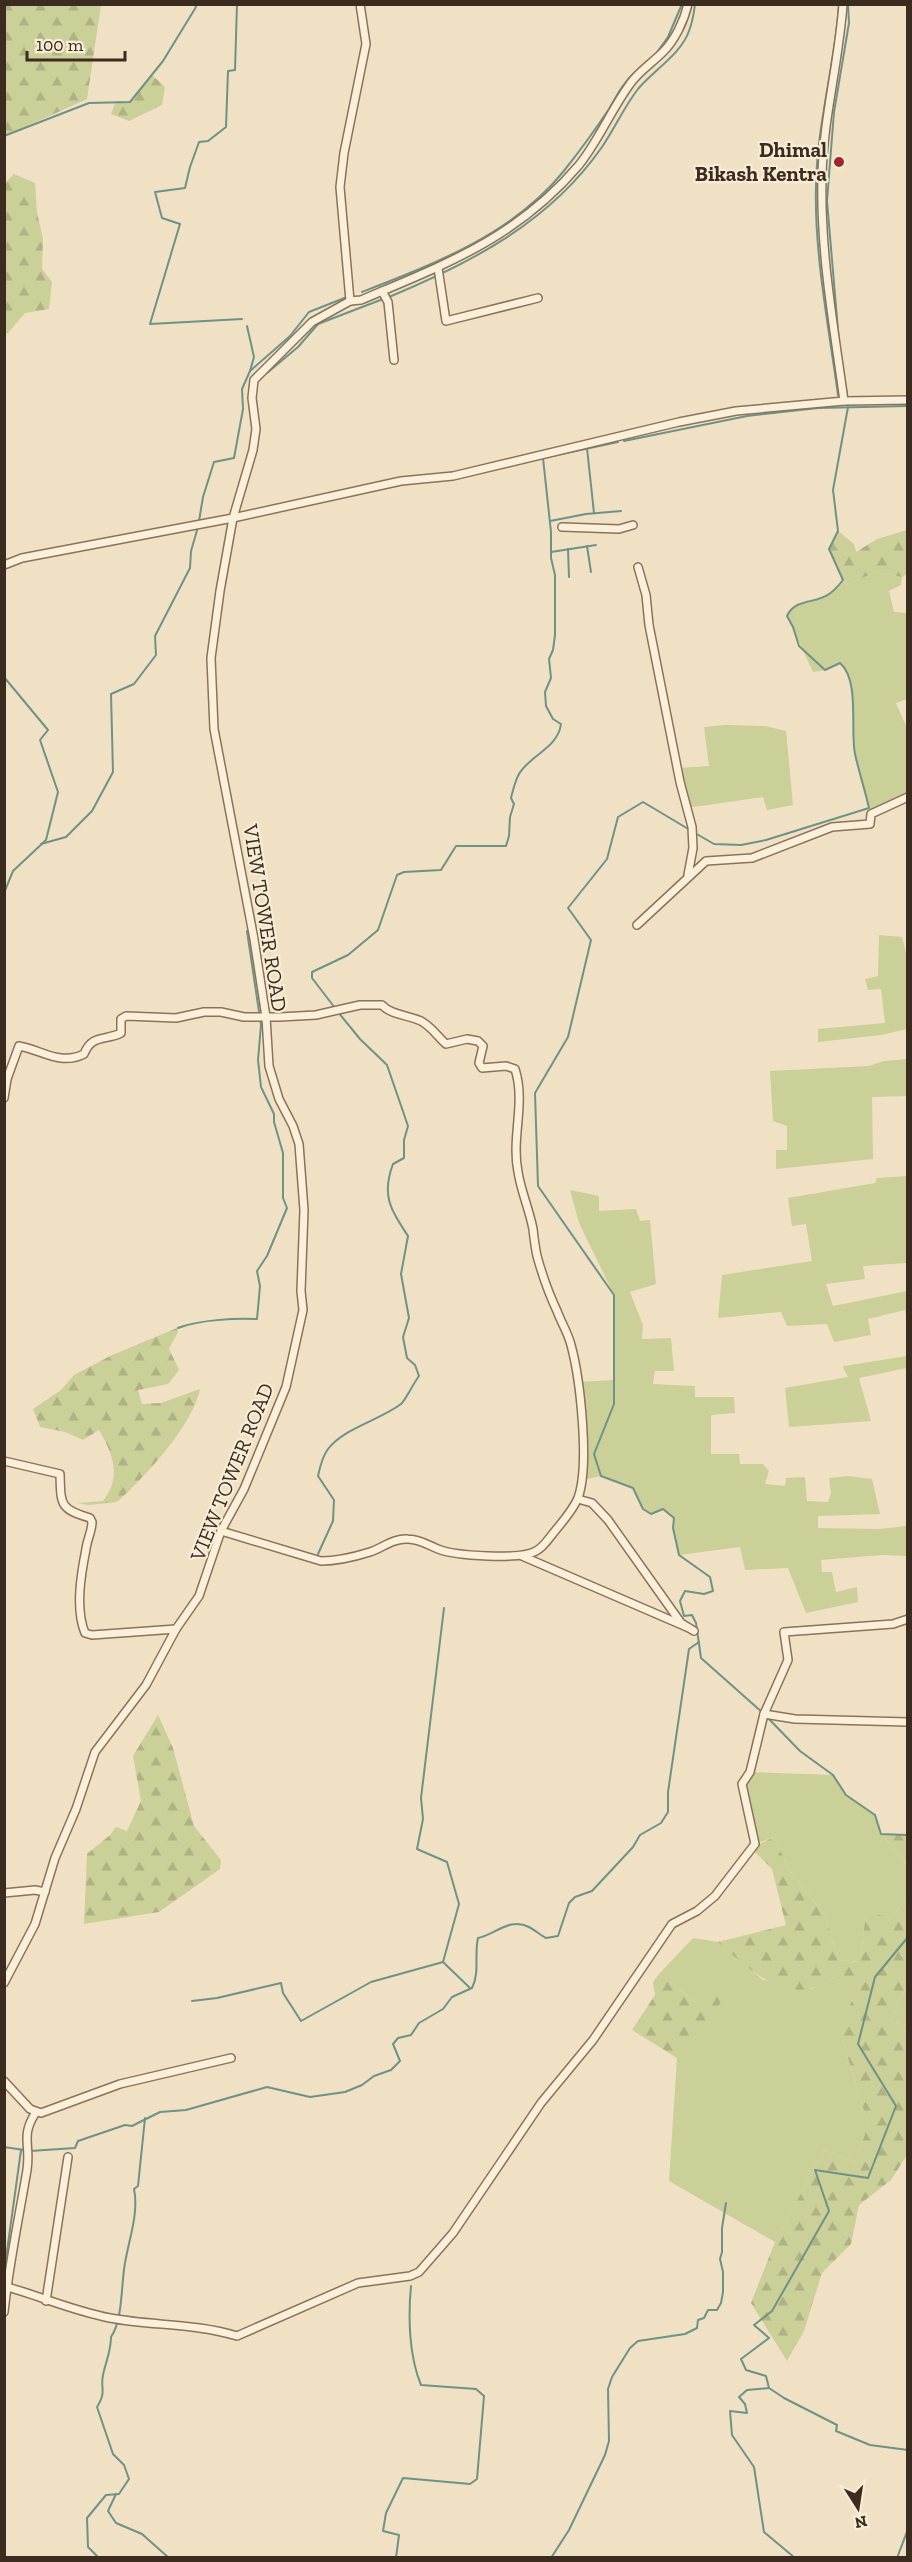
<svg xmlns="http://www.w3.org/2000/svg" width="912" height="2562" font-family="'Zilla Slab',serif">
<defs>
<pattern id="forest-firs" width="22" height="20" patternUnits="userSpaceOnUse" patternTransform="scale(1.5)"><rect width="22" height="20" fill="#cbcf98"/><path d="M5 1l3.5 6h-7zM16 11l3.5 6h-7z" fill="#afb283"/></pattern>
</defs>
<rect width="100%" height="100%" fill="#f0e1c5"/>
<g fill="#cbcf98">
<path d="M876 572 902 577 901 585 889 591 894 612 907 613V699L896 703 907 728V797L871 814C865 794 857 771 855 750 852 727 859 679 840 663L825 670 813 672 787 616C795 598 816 604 829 594 834 591 839 585 843 580L846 585Z"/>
<polygon points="725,725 765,726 786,731 793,805 767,810 763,797 687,808 678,768 709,766 704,727"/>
<polygon points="879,935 902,937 907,957 907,1029 881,1035 818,1042 818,1029 885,1023 881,989 868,990 865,979 878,976"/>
<polygon points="907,1059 907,1096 872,1097 873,1159 776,1169 776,1150 787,1150 787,1126 773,1121 770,1071 869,1066 884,1061"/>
<polygon points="907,1176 907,1263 863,1266 865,1279 826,1284 833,1306 907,1291 907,1324 905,1310 868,1319 871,1335 834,1342 827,1324 787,1326 781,1312 718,1318 722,1275 812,1261 806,1224 792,1226 788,1198 875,1183 877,1178"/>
<polygon points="570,1190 599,1196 599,1211 636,1209 640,1221 650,1220 656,1284 630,1292 643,1325 642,1339 671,1338 674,1371 655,1371 653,1384 695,1386 695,1397 734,1397 735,1413 711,1415 711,1454 739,1454 740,1464 763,1464 769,1471 765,1484 785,1486 786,1478 805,1477 807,1501 828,1502 831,1493 829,1478 848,1476 872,1479 880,1514 818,1516 818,1528 879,1529 907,1526 907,1556 882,1555 821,1560 822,1572 832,1572 836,1592 857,1587 858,1602 806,1613 788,1568 745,1570 740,1547 679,1555 673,1528 674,1518 664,1510 651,1514 643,1509 633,1488 601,1476 582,1480 577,1382 614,1380 614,1295 579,1223"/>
<polygon points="907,1356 907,1368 859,1378 871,1421 789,1427 785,1388 848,1377 843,1367 844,1366"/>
<polygon points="750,1772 833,1775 846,1795 875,1815 881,1834 907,1865 907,1895 893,1917 866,1914 860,1962 839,1960 824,1914 789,1869 774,1837 755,1844 742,1784"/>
<polygon points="693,1938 718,1942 763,1980 811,1989 833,1978 857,1987 841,2035 868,2124 856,2162 824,2150 775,2242 669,2181 677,2058 725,1996 700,2005 659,1974"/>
<polygon points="907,1985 907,2025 890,2022"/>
</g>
<g fill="url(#forest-firs)">
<polygon points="5,4 101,5 87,99 5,136"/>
<polygon points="152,75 165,87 162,105 129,121 111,114 116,101 130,102"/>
<polygon points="14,174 35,183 37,212 43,239 42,269 52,282 49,309 25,313 8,333 4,332 4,184"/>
<polygon points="907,530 907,574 902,577 876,572 846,585 829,549 838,531 854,544 856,552 877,539"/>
<path d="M177 1328 178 1332 169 1349 179 1370 168 1384 138 1390 142 1404 161 1403 200 1389C193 1425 144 1478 117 1502L89 1505 77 1503 103 1501C122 1477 113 1454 99 1430L83 1440 65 1432 40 1427 33 1409 61 1390 74 1375 112 1355Z"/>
<polygon points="158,1715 173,1748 194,1826 221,1860 220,1869 159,1912 84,1924 87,1854 110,1835 116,1827 127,1831 141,1801 133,1756"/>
<polygon points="881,1834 907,1835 907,1865"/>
<path d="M774 1837 789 1869 824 1914 839 1960 860 1962 866 1913 893 1917 907 1895V1985L890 2022 907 2025V2155L891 2180 859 2205 851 2244 822 2273 804 2331 787 2361 751 2303 775 2242 824 2150 856 2162 868 2124 841 2035 856 1987 833 1978C827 1981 819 1986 812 1988 775 1998 743 1963 718 1942L786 1925 772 1869 751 1848Z"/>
<polygon points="659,1974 700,2005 714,1985 726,1996 677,2058 632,2030 655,1995 653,1982"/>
</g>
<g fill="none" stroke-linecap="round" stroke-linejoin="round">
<g stroke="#6d9387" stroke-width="2">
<polyline points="237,4 235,70 228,71 226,127 208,141 199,142 190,167 185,188 155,192 162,218 180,224 150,324 242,319"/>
<polyline points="655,55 668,37 682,4"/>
<polyline points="4,136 89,103 130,102 163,61 196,7 195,4"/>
<path d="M362 292C434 264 513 234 563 172 579 152 595 130 609 109 617 95 623 83 635 72"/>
<path d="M389 297C471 263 550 222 602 147 615 128 624 107 638 89 654 70 681 54 689 31 692 23 694 13 695 4"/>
<polyline points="247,326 254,357 250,371"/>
<polyline points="839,342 827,201 834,112 849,23 848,4"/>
<polyline points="840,351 847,395"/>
<polyline points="267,373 298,347 318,324 383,299"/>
<path d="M838 395C829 329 814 252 816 186 817 124 835 65 839 4"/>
<polyline points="624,441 747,416 818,408 908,406"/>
<polyline points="587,448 594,513"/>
<polyline points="199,521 203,497 214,462 234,458 243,409 242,389 250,371 290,336 309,312 347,297"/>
<polyline points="550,521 586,514 621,511"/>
<polyline points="587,546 591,572"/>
<polyline points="568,549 569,577"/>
<polyline points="551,552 596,545"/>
<polyline points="4,677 48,730 40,740 58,792 46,840 13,871 4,893"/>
<polyline points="690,830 643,802 618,817 607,859 568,908 591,940 568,1037 535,1093 538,1186 614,1295 614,1404 594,1454 601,1476 633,1488 643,1509 651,1514 663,1509 674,1518 673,1528 679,1555 710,1577 713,1591 704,1594 685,1591 680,1601 684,1616 692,1615 696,1623 701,1658 763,1713"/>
<path d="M695 833 714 844 741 845 766 840 869 808C865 790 859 772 855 754 850 730 860 680 840 663L825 670 799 646 793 627 787 616C795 598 816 604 829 594 834 591 839 585 843 580L829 549 838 531 833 490 848 407"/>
<polyline points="41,844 66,837 92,811 113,772 111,694 134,684 156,655 155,636 190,568 191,551 198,527"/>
<path d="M335 1008 312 978V972L348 955 378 930 397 875 404 872 441 870 456 846H506L509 836 510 817 514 804 511 798C513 790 515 781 519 774 530 755 558 748 561 724L553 719 546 706 545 692 551 678 549 659 553 650 555 635V575L551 558V532L543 458 618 442"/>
<path d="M178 1328C198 1320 235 1318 257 1319L260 1286 257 1271 267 1256 287 1208 283 1198V1153L274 1122V1114L261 1087 258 1060 261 1025 247 931"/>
<path d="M318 1554 333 1521 334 1500 318 1476C320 1467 322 1457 328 1449 344 1428 380 1420 401 1404 406 1399 413 1384 419 1376L415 1365 407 1358 403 1337 409 1318 401 1274 408 1236C391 1210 381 1196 393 1164L404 1158V1140L408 1126 387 1065 360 1039 338 1012"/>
<polyline points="767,1717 800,1751 833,1775 846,1795 875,1815 881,1834 907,1835 908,1844"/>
<polyline points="443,1962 459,1904 447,1862 417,1849 423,1819 421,1798 444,1608"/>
<polyline points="192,2001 217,1998 281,1983 283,1993 301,2021 371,1982 443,1962 470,1988"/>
<polyline points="4,2147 24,2150"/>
<path d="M30 2151 75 2148 78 2141 125 2125 132 2126 160 2112 186 2110 267 2087 310 2097 345 2092 362 2085 374 2076 391 2070 400 2061 393 2044 398 2038 411 2035 419 2023 443 2009 452 1997 472 1988C480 1972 474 1955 478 1938 496 1934 510 1917 529 1927 535 1930 540 1935 546 1938L558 1936 569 1903 575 1897 592 1891 633 1847 640 1835 661 1823 668 1812V1792L689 1649 699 1642"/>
<polyline points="4,2273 21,2150"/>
<polyline points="769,2388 784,2398 837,2425 836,2431 870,2445 908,2450"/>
<polyline points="116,2494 108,2511 116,2523 142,2534 169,2558"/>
<path d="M99 2558 88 2547 87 2518 106 2495 119 2494 129 2479 124 2465 113 2454 97 2407C107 2391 100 2389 103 2375 106 2361 111 2351 111 2337 123 2320 121 2284 125 2263 129 2239 139 2213 134 2189L138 2186 145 2118"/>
<path d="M396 2558 399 2535 383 2531 386 2513 403 2478 470 2484 477 2479 484 2396 476 2389 421 2385C409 2356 408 2317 411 2286"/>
<polyline points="551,2558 569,2530 605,2455 609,2441 608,2389 612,2377 630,2348 638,2341 685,2334 697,2328 698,2320 704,2318 708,2310 717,2310 721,2303 723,2292 723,2272 720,2259 722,2252 722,2228 726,2203"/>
<polyline points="795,2558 764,2532 754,2467 732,2435 730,2411 747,2413 745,2404 739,2397 747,2390 769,2388 766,2376 746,2370 741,2359 769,2338 754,2325 772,2311 829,2211 815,2170 868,2178 896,2106 858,2044 875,1977 908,1937"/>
<polyline points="897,2558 908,2529"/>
</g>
<g stroke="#8c725a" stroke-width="10">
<g id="minor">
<path d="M843 4C839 62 823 119 822 177 820 252 834 327 844 401"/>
<polyline points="438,268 446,321 538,298"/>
<polyline points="382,291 388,302 394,360"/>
<polyline points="350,301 340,187 344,153 366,44 360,4"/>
<polyline points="562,527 619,529 633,525"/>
<polyline points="4,565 22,558 233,518 401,481 453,476 679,422 736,411 844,401 908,400"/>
<polyline points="638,567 646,595 649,625 680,782 692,827 693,848 688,875"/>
<polyline points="637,925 706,861 752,858 832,827 870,824 871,814 908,797"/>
<path d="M4 1098 7 1079 19 1046C42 1050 60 1066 84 1054 92 1034 105 1041 121 1033V1019L126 1016 176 1018 204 1012H221L244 1017H280L316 1015 360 1005H382C391 1015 408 1015 421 1021 433 1028 436 1035 446 1044L467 1039 478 1041 483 1046 479 1063 482 1068 506 1066 515 1069C526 1103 511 1137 518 1172 521 1191 529 1209 533 1229 534 1238 535 1247 537 1256 542 1274 549 1294 557 1311 561 1322 568 1333 571 1345 580 1378 590 1465 578 1498 573 1510 563 1521 555 1531 549 1538 544 1547 536 1551 521 1560 455 1556 438 1549 428 1545 419 1539 408 1539 394 1538 382 1548 370 1552 354 1557 337 1561 321 1561L221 1531"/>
<path d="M4 1461 60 1474C61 1504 59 1509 90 1518L92 1522C92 1531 87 1540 86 1549 81 1574 75 1609 85 1633L92 1635 176 1629"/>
<polyline points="578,1499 592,1503 608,1520 681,1623 694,1631"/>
<polyline points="522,1556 689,1628"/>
<polyline points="764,1714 795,1719 908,1722"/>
<polyline points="4,1893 35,1890 45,1892"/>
<path d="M4 1983 35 1924 55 1858 76 1809 95 1752 146 1685 176 1629 199 1596 221 1531 244 1489 286 1387 303 1310 301 1291 304 1210 299 1144 293 1126 279 1099 269 1066 266 1017 254 939 214 729 211 658 220 591 233 518 253 450 256 429 252 398 254 380 312 322 350 301 361 300C446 264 517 238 579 165 599 140 611 110 630 84 638 72 652 63 663 52 675 40 684 21 688 4"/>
<polyline points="4,2081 30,2109 41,2113 120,2084 231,2058"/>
<path d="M4 2286C40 2296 73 2311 110 2318 152 2326 195 2323 237 2336L358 2283 410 2276 419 2272 453 2233 541 2103 593 2040 672 1924 697 1911 715 1896 755 1844 742 1784 750 1772 764 1714 788 1660 784 1632 893 1624 908 1619"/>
<polyline points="46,2301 68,2157"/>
<path d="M4 2312C9 2264 19 2217 27 2170 31 2143 20 2137 36 2112"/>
</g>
</g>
<use href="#minor" stroke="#faefd9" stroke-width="7"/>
</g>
<circle fill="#9e272e" stroke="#f7ecd5" stroke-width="2" cx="839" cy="162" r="6"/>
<g text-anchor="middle" stroke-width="4.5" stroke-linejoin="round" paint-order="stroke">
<g font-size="21" font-weight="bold" fill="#3c2b1f" stroke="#f7ecd5" text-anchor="end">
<text x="827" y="157">Dhimal<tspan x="827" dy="24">Bikash Kentra</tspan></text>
</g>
<g font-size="21" fill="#3c2b1f" stroke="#f7ecd5">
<text transform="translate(265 918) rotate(81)" y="7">VIEW TOWER ROAD</text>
<text transform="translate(232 1472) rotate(-68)" y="7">VIEW TOWER ROAD</text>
</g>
</g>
<rect width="912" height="2562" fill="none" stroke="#3c2b1f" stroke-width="12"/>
<g transform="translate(858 2508) rotate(168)" stroke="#f7ecd5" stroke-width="4.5" paint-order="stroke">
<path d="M0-4.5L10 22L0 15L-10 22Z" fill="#3c2b1f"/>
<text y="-9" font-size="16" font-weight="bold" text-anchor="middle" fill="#3c2b1f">N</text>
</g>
<path d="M27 51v9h98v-9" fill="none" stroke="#3c2b1f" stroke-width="3"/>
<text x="36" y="51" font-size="18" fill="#3c2b1f" stroke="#f7ecd5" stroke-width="4.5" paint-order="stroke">100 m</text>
</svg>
